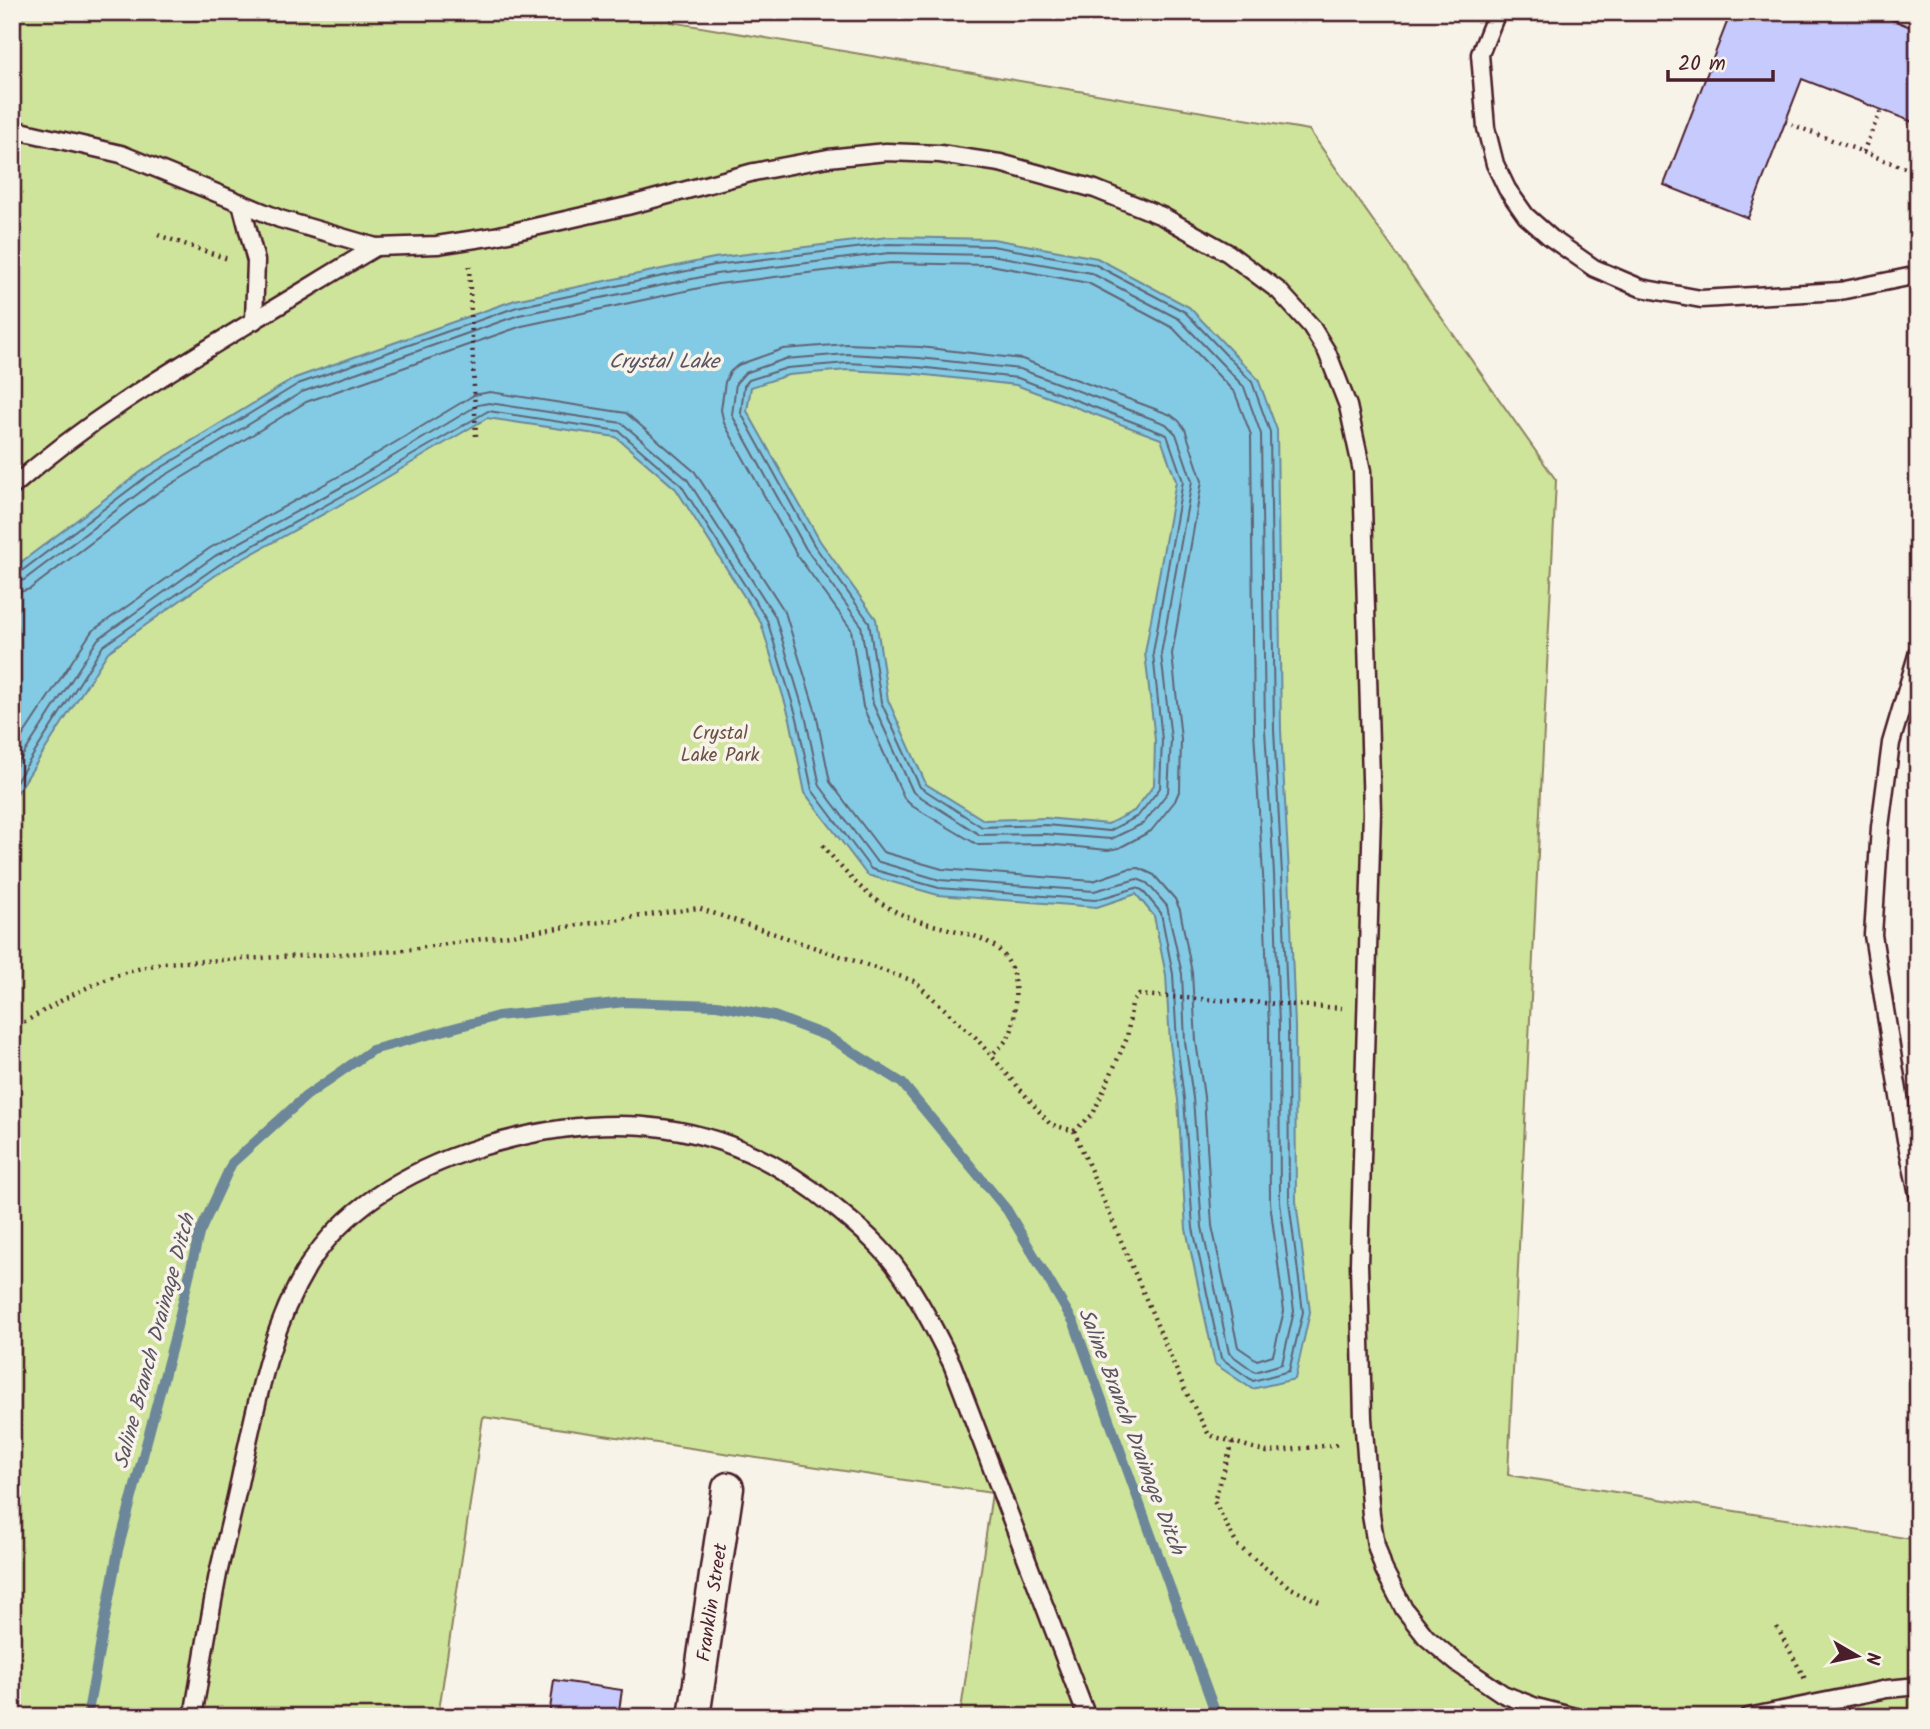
<svg xmlns="http://www.w3.org/2000/svg" width="1930" height="1729" font-family="Kalam,sans-serif">
<rect width="100%" height="100%" fill="#f7f3e8"/>
<filter id="ink" filterUnits="userSpaceOnUse"><feTurbulence type="fractalNoise" baseFrequency=".0143" numOctaves="2"/><feDisplacementMap in="SourceGraphic" scale="14" xChannelSelector="R" yChannelSelector="G"/><feConvolveMatrix kernelMatrix="1 2 1 2 8 2 1 2 1" color-interpolation-filters="sRGB"/></filter>
<g filter="url(#ink)">
<polygon fill="#cee49a" stroke="#8c8262" stroke-width="2" points="12,12 672,12 671,22 1309,130 1556,480 1508,1475 1918,1540 1918,1717 960,1717 992,1493 483,1417 438,1717 12,1717"/>
<path fill="#83cbe4" stroke="#6c869a" stroke-width="2" fill-rule="evenodd" d="M888 237 993 239 1097 258 1189 307 1258 379 1277 430 1281 730 1289 873 1295 1026 1296 1201 1310 1312 1295 1379 1252 1389 1215 1364 1186 1229 1178 1100 1170 1044 1166 975 1154 916 1136 894 1097 907 938 895 867 875 805 793 790 719 761 623 676 489 616 437 487 418 354 497 223 570 108 652 12 801V569L142 471 295 378 515 300 714 258ZM848 370 917 374 1016 385 1161 439 1176 481 1145 653 1155 740 1154 785 1134 811 1108 824 1046 818 984 820 926 784 888 700 876 619 820 541 747 411 751 387 788 375Z"/>
<g fill="none" stroke-linecap="round" stroke-linejoin="round">
<g stroke="#616475" stroke-width="2">
<polygon points="847,344 920,347 1022,359 1171,415 1179,421 1185,429 1202,481 1172,654 1181,739 1180,789 1175,801 1151,831 1119,848 1108,850 1046,844 978,845 912,806 904,798 863,707 851,629 797,555 724,423 721,410 725,382 730,372 738,365 783,349"/>
<polygon points="848,354 919,358 1020,369 1166,424 1176,434 1192,481 1161,654 1171,739 1168,792 1144,823 1111,839 1045,834 980,835 913,792 873,704 861,625 806,549 732,415 736,383 745,373 785,359"/>
<polygon points="848,363 918,367 1018,378 1167,435 1183,481 1153,653 1162,740 1160,788 1138,816 1109,831 1046,825 982,827 920,787 881,702 869,622 814,545 741,413 744,386 749,380 787,368"/>
<polyline points="12,574 19,573 146,477 298,384 517,307 715,265 889,244 992,246 1094,264 1185,312 1252,382 1270,432 1274,730 1282,874 1288,1026 1289,1201 1303,1312 1289,1371 1253,1381 1221,1358 1193,1228 1184,1099 1177,1043 1173,974 1161,913 1142,890 1136,888 1095,900 939,888 871,869 812,790 797,718 767,620 681,485 619,431 488,411 351,491 220,564 103,646 12,788"/>
<polyline points="12,583 24,580 151,484 302,392 519,315 716,274 889,253 991,255 1091,273 1179,319 1244,387 1261,434 1265,730 1274,874 1279,1026 1280,1202 1294,1311 1282,1364 1255,1372 1229,1353 1202,1227 1193,1098 1185,1042 1182,974 1167,906 1147,883 1137,879 1094,891 940,880 876,861 820,786 805,715 775,616 687,479 622,423 489,403 478,405 347,484 215,556 98,639 12,772"/>
<polyline points="12,594 30,589 157,493 306,402 522,326 718,284 890,263 990,265 1088,283 1173,328 1235,393 1251,435 1254,731 1263,875 1269,1027 1270,1202 1284,1311 1273,1355 1257,1360 1238,1347 1212,1226 1204,1097 1196,1041 1192,973 1180,910 1175,899 1154,875 1139,868 1128,869 1093,881 942,869 883,852 830,782 816,713 785,612 695,472 626,413 490,392 474,395 341,475 210,548 92,631 12,752"/>
</g>
<polyline stroke="#6c869a" stroke-width="10" points="87,1717 118,1550 174,1339 199,1234 232,1163 306,1096 372,1050 498,1016 625,1002 717,1005 774,1016 829,1037 902,1083 1007,1210 1074,1323 1217,1717"/>
</g>
<g fill="#c6cafc" stroke="#4a1f2b" stroke-width="2">
<polygon points="1731,12 1873,12 1918,30 1918,124 1802,79 1748,218 1664,185"/>
<polygon points="554,1680 622,1690 618,1717 549,1717"/>
</g>
<g fill="none" stroke-linecap="round" stroke-linejoin="round">
<g stroke="#4a1f2b" stroke-width="21">
<g id="lane">
<polyline points="1497,12 1480,54 1486,128 1495,164 1507,189 1526,216 1551,238 1594,268 1641,288 1701,299 1840,291 1918,275"/>
<polyline points="12,129 121,154 280,219 376,247 437,245 495,236 627,206 754,172 828,158 886,152 940,154 1000,163 1095,189 1162,216 1228,253 1279,291 1311,326 1327,352 1348,406 1362,471 1372,812 1359,1264 1363,1418 1371,1515 1376,1545 1384,1570 1404,1609 1426,1637 1457,1663 1503,1694 1536,1707 1575,1717"/>
<polyline points="241,203 256,261 254,321"/>
<path d="M12 487C88 420 167 373 253 321 294 297 335 271 376 247"/>
<polyline points="1918,652 1891,743 1880,827 1873,935 1906,1140 1918,1194"/>
<path d="M193 1717C201 1669 209 1621 218 1574 226 1539 235 1504 242 1469 258 1398 270 1329 308 1266 347 1204 414 1168 481 1147 610 1108 725 1117 832 1205 856 1225 881 1245 899 1271 920 1300 936 1332 952 1364L1087 1717"/>
<polyline points="1748,1717 1887,1689 1918,1686"/>
</g>
</g>
<g stroke="#4a1f2b" stroke-width="35">
<g id="street">
<path id="s1" d="M694 1717 728 1488"/>
</g>
</g>
<g stroke="#4a1f2b" stroke-width="4.5" stroke-dasharray="2 5" stroke-linecap="butt">
<polyline points="1785,122 1918,173"/>
<polyline points="1863,152 1881,110"/>
<polyline points="158,235 228,259"/>
<polyline points="469,266 476,436"/>
<path d="M823 845C845 874 869 900 903 915 954 938 1021 925 1015 1004 1014 1030 1012 1038 991 1055"/>
<path d="M12 1030C63 998 105 974 164 963L398 951 698 908 914 981 976 1038 1050 1124 1074 1131 1185 1390 1209 1435 1267 1452 1342 1444"/>
<polyline points="1074,1131 1093,1114 1127,1038 1132,1003 1139,995 1342,1008"/>
<polyline points="1233,1442 1214,1501 1237,1545 1289,1587 1319,1602"/>
<polyline points="1777,1627 1805,1679"/>
</g>
<use href="#lane" stroke="#f7f3e8" stroke-width="16"/>
<use href="#street" stroke="#f7f3e8" stroke-width="30"/>
</g>
</g>
<g text-anchor="middle" stroke-width="7" stroke-linejoin="round" paint-order="stroke">
<g font-size="19" fill="#6b5047" stroke="#f7f3e8">
<text x="720" y="739">Crystal<tspan x="720" dy="22">Lake Park</tspan></text>
</g>
<g font-size="19" fill="#4a1f2b" stroke="#f7f3e8">
<text dy="7" stroke="none"><textPath href="#s1" startOffset="116">Franklin Street</textPath></text>
</g>
<g font-size="21" font-style="italic" fill="#5b5362" stroke="#f7f3e8">
<text x="664" y="368">Crystal Lake</text>
<text transform="translate(154 1341) rotate(-75)" y="7">Saline Branch Drainage Ditch</text>
<text transform="translate(1132 1431) rotate(69)" y="7">Saline Branch Drainage Ditch</text>
</g>
</g>
<rect width="1930" height="1729" fill="none" stroke="#f7f3e8" stroke-width="42"/>
<rect x="21" y="21" width="1888" height="1687" fill="none" stroke="#4a1f2b" stroke-width="2.5" filter="url(#ink)"/>
<g transform="translate(1857 1656) rotate(99)" stroke="#f7f3e8" stroke-width="5" paint-order="stroke">
<path d="M0-5L12 26L0 18L-12 26Z" fill="#4a1f2b"/>
<text y="-10" font-size="19" font-weight="bold" text-anchor="middle" fill="#4a1f2b">N</text>
</g>
<path d="M1668 70v10h105v-10" fill="none" stroke="#4a1f2b" stroke-width="3.5"/>
<text x="1678" y="70" font-size="21" fill="#4a1f2b" stroke="#f7f3e8" stroke-width="5" paint-order="stroke">20 m</text>
</svg>
